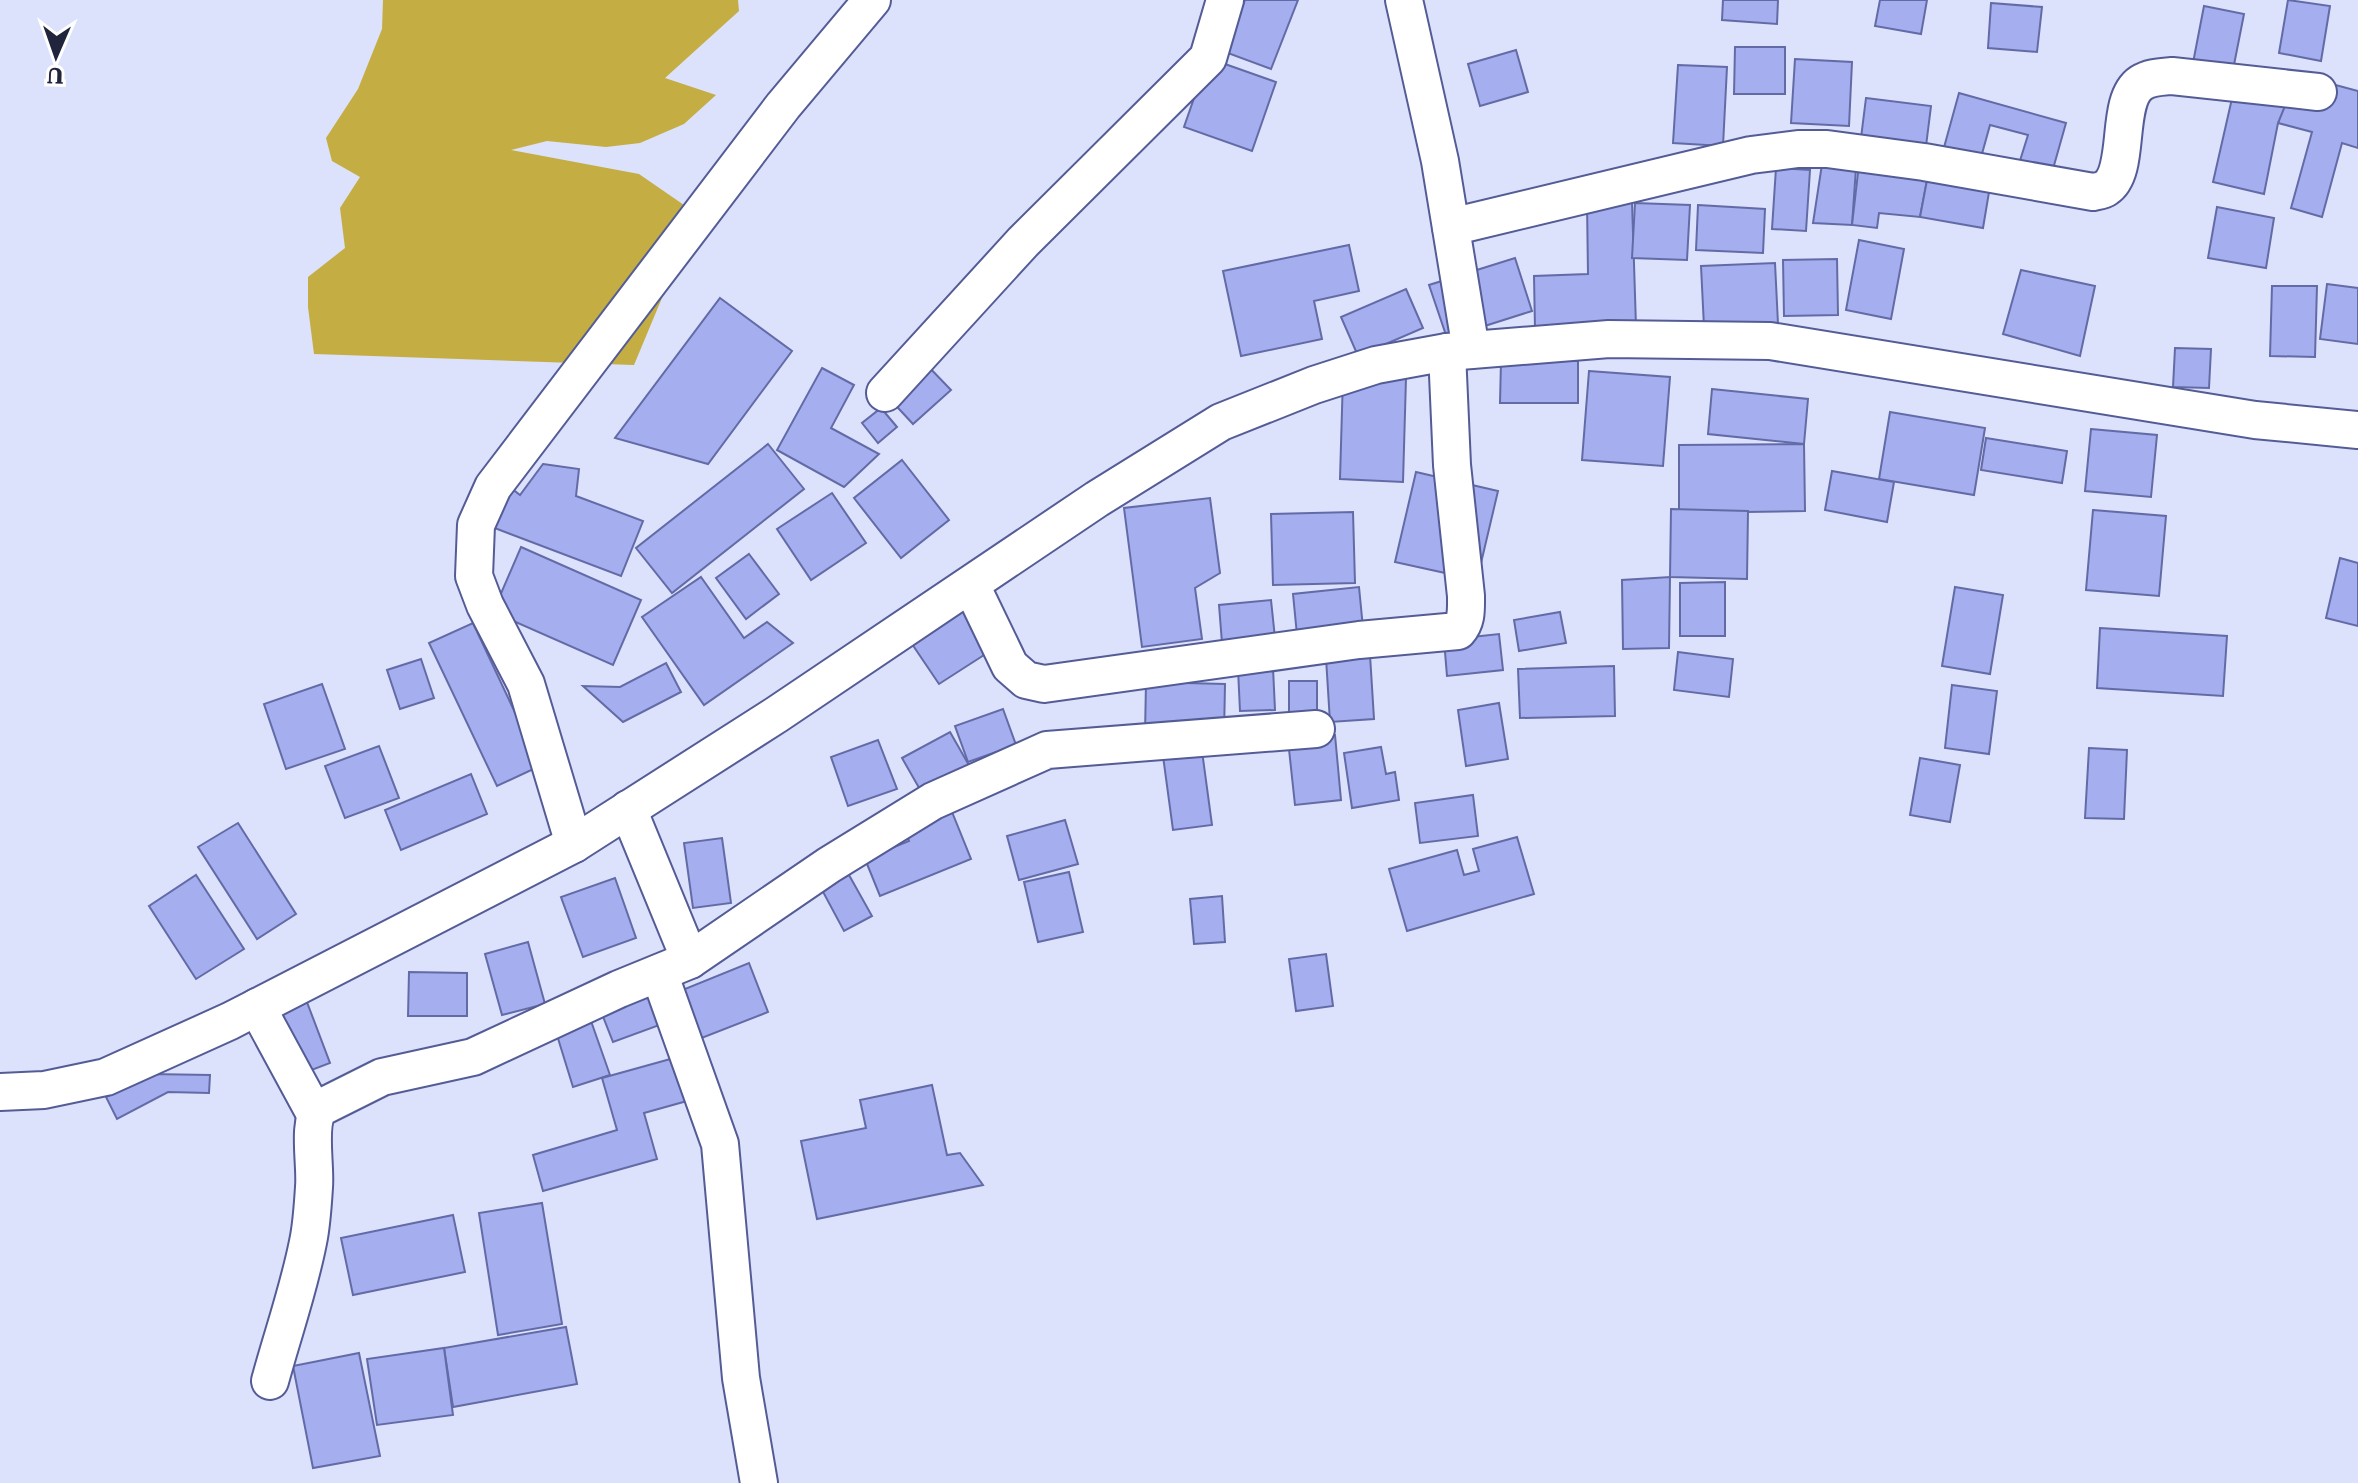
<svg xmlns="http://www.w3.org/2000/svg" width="2358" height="1483" font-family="'Roboto Serif',serif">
<rect width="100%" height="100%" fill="#dce1fc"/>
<polygon fill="#c4ad43" points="383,0 738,0 739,11 665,78 716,95 684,124 640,143 606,147 547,141 511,150 639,174 697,214 634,365 314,354 308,307 308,277 345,248 340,208 360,177 332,161 326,138 358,89 382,29"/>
<g fill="#a5afef" stroke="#636ba7" stroke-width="2">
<polygon points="1245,0 1298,0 1271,69 1225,52"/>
<polygon points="1723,0 1778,0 1777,24 1722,20"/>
<polygon points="1880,0 1927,0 1921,34 1875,26"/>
<polygon points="2288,0 2330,6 2321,61 2279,53"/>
<polygon points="1991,3 2042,7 2037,52 1988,48"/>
<polygon points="2204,6 2244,14 2232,75 2192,68"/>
<polygon points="1735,47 1785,47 1785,94 1734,94"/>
<polygon points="1516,50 1528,92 1480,106 1468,64"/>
<polygon points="1208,58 1276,82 1252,151 1184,127"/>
<polygon points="1795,59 1852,62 1849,126 1791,123"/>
<polygon points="1678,65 1727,67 1723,146 1673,143"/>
<polygon points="2291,73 2358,91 2358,148 2342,143 2322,217 2291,208 2312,132 2278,123"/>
<polygon points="1959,93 2066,123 2051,176 2018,167 2028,135 1990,125 1980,161 1943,151"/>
<polygon points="2233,94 2285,106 2278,123 2264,194 2213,182"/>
<polygon points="1866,98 1931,106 1924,162 1859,154"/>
<polygon points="1822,164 1856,168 1852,225 1813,223"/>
<polygon points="1859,164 1928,175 1920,217 1879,213 1877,228 1852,225"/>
<polygon points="1776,168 1810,170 1806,231 1772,229"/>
<polygon points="1928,175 1990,186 1983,228 1920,217"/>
<polygon points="1632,202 1636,326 1535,329 1534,276 1588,274 1587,203"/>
<polygon points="1635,203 1690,205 1687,260 1632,258"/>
<polygon points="1698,205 1765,209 1763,253 1696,250"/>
<polygon points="2217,207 2274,218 2266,268 2208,258"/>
<polygon points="1859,240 1904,249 1891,319 1846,310"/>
<polygon points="1349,245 1359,291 1314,301 1322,339 1241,356 1223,271"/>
<polygon points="1515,258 1532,311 1447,338 1429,285"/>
<polygon points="1837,259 1838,315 1784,316 1783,260"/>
<polygon points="1775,263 1778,324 1704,327 1701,266"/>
<polygon points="2021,270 2095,286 2080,356 2003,334"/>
<polygon points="2327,284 2358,288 2358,344 2320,339"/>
<polygon points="2272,286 2317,286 2315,357 2270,356"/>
<polygon points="1406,289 1423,328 1358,356 1341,317"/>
<polygon points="720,298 792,351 708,464 615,438"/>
<polygon points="2175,348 2211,349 2209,388 2173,387"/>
<polygon points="1501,361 1578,361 1578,403 1500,403"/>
<polygon points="924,362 951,390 913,424 887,396"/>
<polygon points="822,368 854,385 831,428 879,454 844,487 777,450"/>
<polygon points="1589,371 1670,377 1663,466 1582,460"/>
<polygon points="1343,376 1406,378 1403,482 1340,479"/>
<polygon points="1712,389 1808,399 1804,444 1708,434"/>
<polygon points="881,408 897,427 878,443 862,423"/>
<polygon points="1890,412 1985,428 1974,495 1879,479"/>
<polygon points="2091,429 2157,435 2151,497 2085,491"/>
<polygon points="1986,438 2067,451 2062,483 1981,470"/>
<polygon points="768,444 804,489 672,593 636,548"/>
<polygon points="1804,444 1805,511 1679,513 1679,445"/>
<polygon points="902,460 949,520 901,558 854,498"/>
<polygon points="543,464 579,469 576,496 643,521 621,576 484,524 501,480 520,495"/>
<polygon points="1832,471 1894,482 1887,522 1825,510"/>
<polygon points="1416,472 1498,491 1477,580 1395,562"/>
<polygon points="832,493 866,543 811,580 777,529"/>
<polygon points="1210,498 1220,573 1195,588 1202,639 1142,647 1124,508"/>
<polygon points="1671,509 1748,511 1747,579 1670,577"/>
<polygon points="2093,510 2166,516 2159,596 2086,590"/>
<polygon points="1353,512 1355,583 1273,585 1271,514"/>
<polygon points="521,547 641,600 613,665 493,612"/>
<polygon points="749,554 779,594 746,619 716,578"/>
<polygon points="2340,558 2358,563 2358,626 2326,618"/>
<polygon points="701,577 744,638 767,622 793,643 704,705 642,617"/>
<polygon points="1670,577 1669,648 1623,649 1622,580"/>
<polygon points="1725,582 1725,636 1680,636 1680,583"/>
<polygon points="1359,587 1363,628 1297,635 1293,594"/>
<polygon points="1955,587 2003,595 1990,674 1942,666"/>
<polygon points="1271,600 1275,638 1222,643 1219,605"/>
<polygon points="969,602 998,646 939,684 910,641"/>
<polygon points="1560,612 1566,643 1519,651 1514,620"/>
<polygon points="473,623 540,766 497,786 429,643"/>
<polygon points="2100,628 2227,636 2223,696 2097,688"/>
<polygon points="1499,634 1503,670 1447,676 1444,640"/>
<polygon points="1678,652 1733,659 1729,697 1674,690"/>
<polygon points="1370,655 1374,719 1330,722 1326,658"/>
<polygon points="421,659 434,698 400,709 387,670"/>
<polygon points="666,663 681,692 623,722 583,686 620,687"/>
<polygon points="1614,666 1615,716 1520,718 1518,669"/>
<polygon points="1273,668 1275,710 1240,711 1238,669"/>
<rect x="1289" y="681" width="28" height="32"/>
<polygon points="1146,682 1225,684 1224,736 1145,734"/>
<polygon points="322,684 345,749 286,769 264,704"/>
<polygon points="1952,685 1997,691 1989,754 1945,748"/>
<polygon points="1499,703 1508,759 1466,766 1458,710"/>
<polygon points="1003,709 1016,745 968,762 955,726"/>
<polygon points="950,732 974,774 926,800 902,758"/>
<polygon points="1335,735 1341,800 1295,805 1288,740"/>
<polygon points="878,740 897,789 848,806 831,757"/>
<polygon points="379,746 399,798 345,818 325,766"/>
<polygon points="1381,747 1386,774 1395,772 1399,800 1352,808 1344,753"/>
<polygon points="2089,748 2127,750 2124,819 2085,818"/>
<polygon points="1202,751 1212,825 1173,830 1163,756"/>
<polygon points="1920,758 1960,765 1950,822 1910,815"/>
<polygon points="471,774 487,814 401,850 385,810"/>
<polygon points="1473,795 1478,836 1420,843 1415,803"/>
<polygon points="950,807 971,859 880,896 865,859 909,841 903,827"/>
<polygon points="1065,820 1078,864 1019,880 1007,836"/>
<polygon points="238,823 296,914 257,939 198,847"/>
<polygon points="1517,837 1534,894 1407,931 1389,869 1457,850 1464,875 1479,871 1473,849"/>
<polygon points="722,838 731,903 693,908 684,843"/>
<polygon points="1069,872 1083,932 1038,942 1024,882"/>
<polygon points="196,875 244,949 196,979 149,906"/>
<polygon points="849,875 872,916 844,931 822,890"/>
<polygon points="615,878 636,938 583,957 561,897"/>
<polygon points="1222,896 1225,942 1194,944 1190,899"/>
<polygon points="528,942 545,1004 502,1015 485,954"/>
<polygon points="1326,954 1333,1006 1296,1011 1289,959"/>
<polygon points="749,963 768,1012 694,1041 675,993"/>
<polygon points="409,972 467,973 467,1016 408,1016"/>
<polygon points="302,989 330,1063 288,1079 260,1004"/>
<polygon points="655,995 665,1023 613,1042 602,1014"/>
<polygon points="591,1021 610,1075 573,1087 556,1032"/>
<polygon points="674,1058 687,1101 644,1113 657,1159 543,1191 533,1155 617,1130 602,1078"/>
<polygon points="150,1074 210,1075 209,1093 168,1092 117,1119 106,1097"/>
<polygon points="932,1085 947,1155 960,1153 983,1185 817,1219 801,1141 866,1128 860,1100"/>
<polygon points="542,1203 562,1324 498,1335 479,1213"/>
<polygon points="453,1215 465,1272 353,1295 341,1238"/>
<polygon points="566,1327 577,1384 453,1407 444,1348"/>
<polygon points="444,1348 453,1415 377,1425 367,1359"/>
<polygon points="359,1353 380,1456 313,1468 293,1366"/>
</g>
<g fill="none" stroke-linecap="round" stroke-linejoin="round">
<g stroke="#545c96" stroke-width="40">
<g id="street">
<polyline points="1404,0 1440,161 1471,350"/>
<path d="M1451 227 1751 155 1798 149H1827L1924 162 2093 192C2097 191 2102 191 2106 188 2132 171 2114 101 2141 83 2150 77 2162 77 2172 76L2318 92"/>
<polyline points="885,393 1023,242 1208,58 1225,0"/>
<path d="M971 585 1010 666 1026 680 1044 684 1359 640 1458 631C1467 621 1466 610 1466 596L1452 465 1447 352"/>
<polyline points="574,844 526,684 485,605 474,576 476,525 493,487 783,106 872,0"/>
<polyline points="690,960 829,865 933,801 1047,750 1316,729"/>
<polyline points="659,973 720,1144 741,1378 759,1483"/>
<polyline points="257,1007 315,1114"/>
<polyline points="0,1092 44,1090 106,1077 230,1021 574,844 776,715 1097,499 1221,422 1314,385 1376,365 1447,352 1609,339 1770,341 2255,420 2358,430"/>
<path d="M270 1381C283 1333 300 1286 309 1237 312 1220 313 1203 314 1187 316 1165 307 1123 320 1108L382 1077 473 1057 619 989 690 960 628 809"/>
</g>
</g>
<use href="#street" stroke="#fff" stroke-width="36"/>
</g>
<g transform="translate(56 56) rotate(182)" stroke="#ffffff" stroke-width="6" paint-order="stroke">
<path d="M0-6L14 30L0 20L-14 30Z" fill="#21243d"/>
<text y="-12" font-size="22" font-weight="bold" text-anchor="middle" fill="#21243d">U</text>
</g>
</svg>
